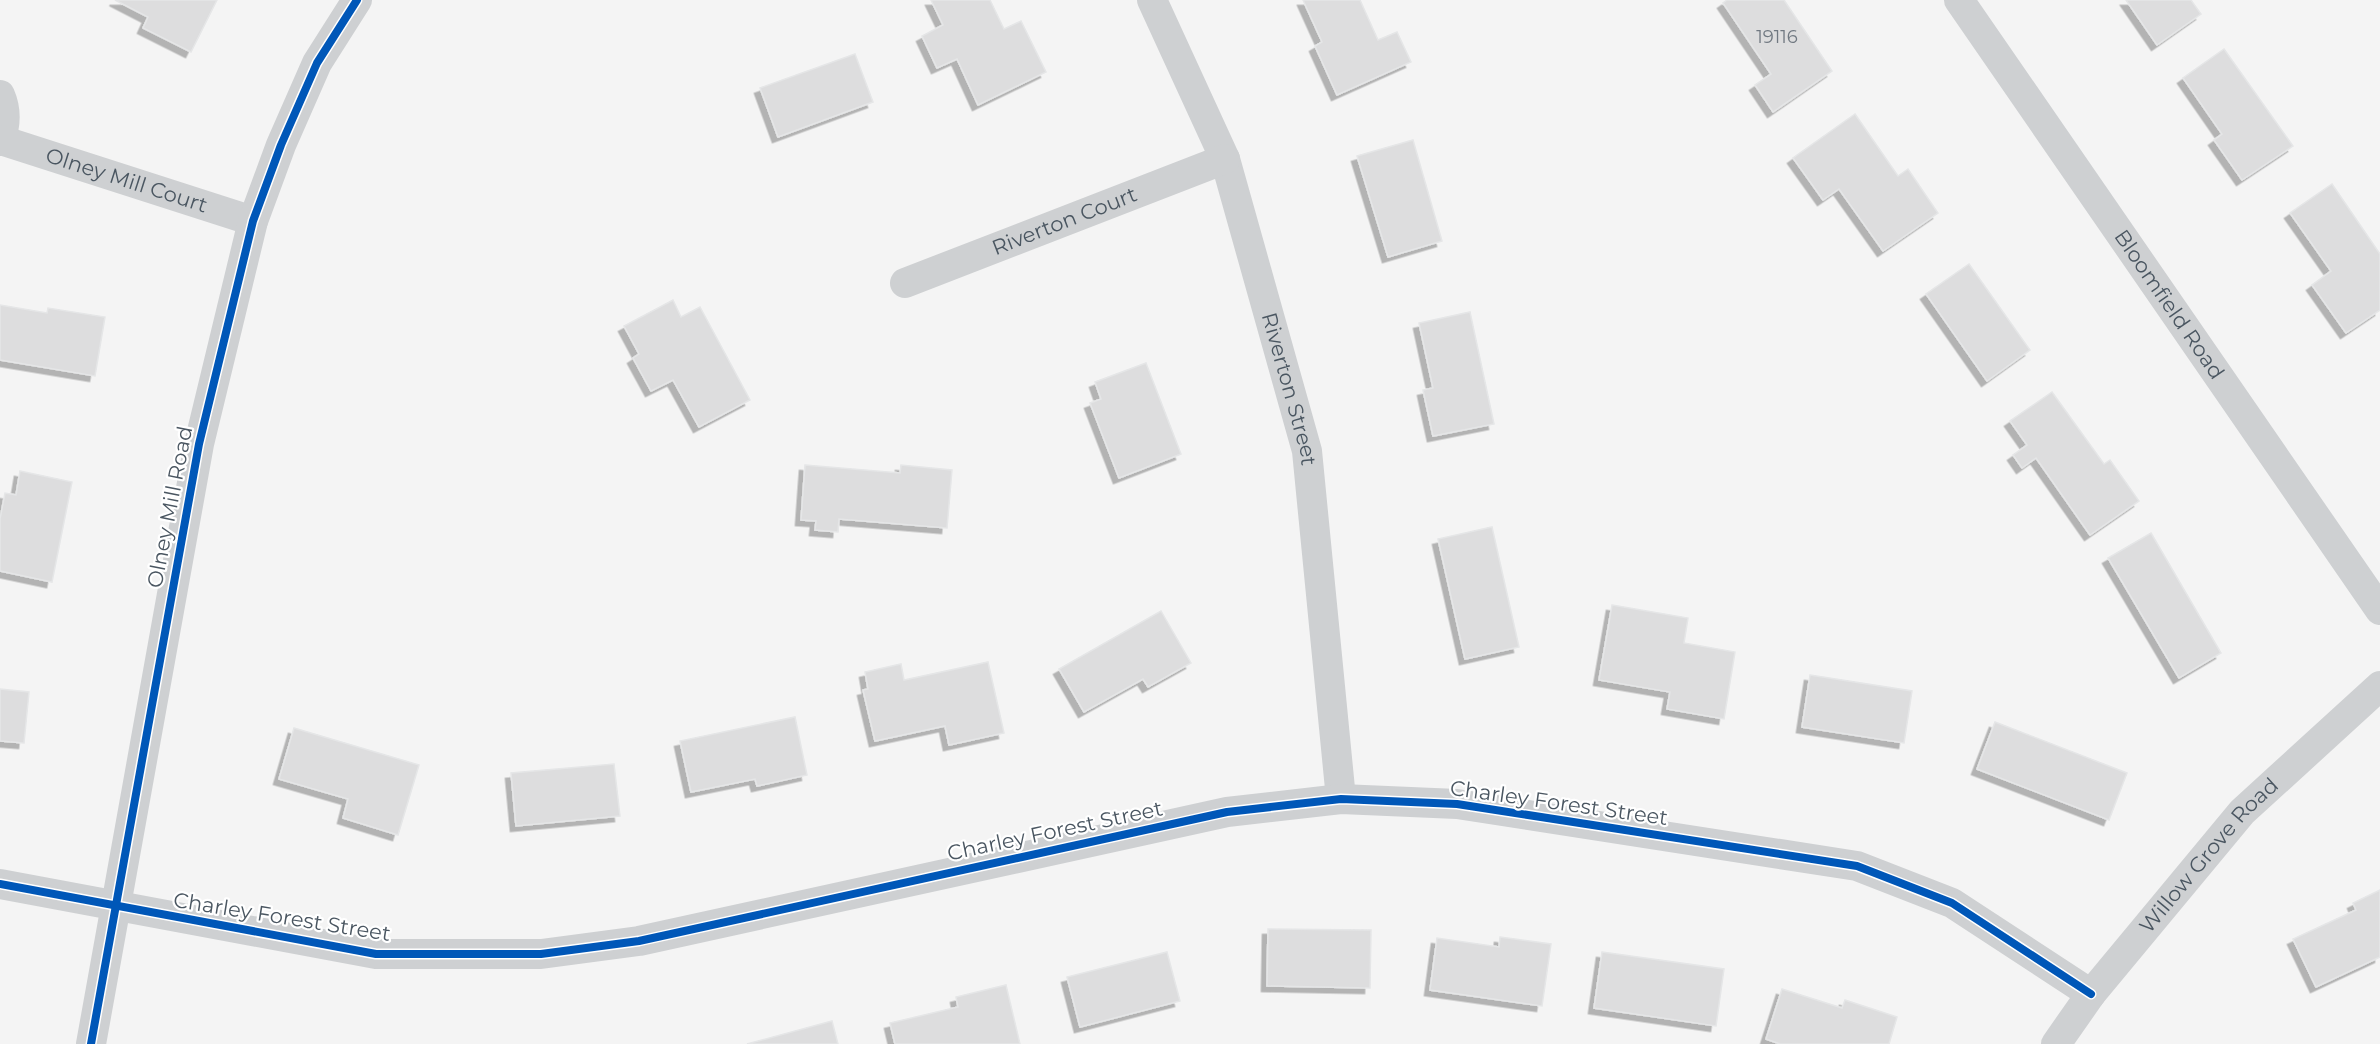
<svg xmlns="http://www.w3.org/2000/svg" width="2380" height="1044" font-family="Montserrat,sans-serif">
<defs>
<filter id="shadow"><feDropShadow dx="-5.5" dy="5.5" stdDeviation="0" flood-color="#0004"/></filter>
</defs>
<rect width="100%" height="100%" fill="#f4f4f4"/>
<g fill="#ddddde" stroke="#e5e6e7" stroke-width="1.5" filter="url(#shadow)">
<polygon points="115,0 217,0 191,52 143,28 148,17"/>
<polygon points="931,0 990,0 1004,29 1021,21 1046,72 978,105 957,59 937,68 922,36 943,25"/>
<polygon points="1303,0 1360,0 1378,40 1397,32 1411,62 1337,95 1315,46 1322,42"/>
<polygon points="1727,0 1784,0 1832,71 1773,112 1755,85 1771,74 1723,3"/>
<polygon points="2126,0 2191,0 2201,14 2157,45"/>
<polygon points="2224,49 2293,146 2242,180 2214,140 2222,134 2183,78"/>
<polygon points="855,54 873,102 778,137 760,88"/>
<polygon points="1855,114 1898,176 1908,169 1938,213 1883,251 1839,189 1823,200 1793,158"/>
<polygon points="1413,140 1442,241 1388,257 1357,156"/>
<polygon points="2332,184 2380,254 2380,310 2346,333 2312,285 2331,271 2290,213"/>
<polygon points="1969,264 2030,350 1987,381 1926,294"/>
<polygon points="673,300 681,317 700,307 750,400 699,427 673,380 651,391 633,358 639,354 624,326"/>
<polygon points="0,305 47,313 48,308 105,317 95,376 0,360"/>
<polygon points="1470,312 1494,424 1433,436 1423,390 1433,388 1419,323"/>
<polygon points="1146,363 1181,454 1119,478 1090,403 1101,399 1095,382"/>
<polygon points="2052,392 2104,464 2110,460 2139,501 2090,535 2036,458 2022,468 2013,455 2027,445 2010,421"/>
<polygon points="805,465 900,473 901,465 952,470 947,528 839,519 838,532 815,530 816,521 801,520"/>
<polygon points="20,471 72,482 52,582 0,571 0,519 5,493 16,495"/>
<polygon points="1492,527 1519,647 1465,659 1438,539"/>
<polygon points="2151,533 2221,653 2179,678 2108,558"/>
<polygon points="1612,605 1688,618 1684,643 1735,652 1724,719 1667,709 1670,692 1599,680"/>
<polygon points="1161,611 1191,663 1148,687 1143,679 1084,712 1059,669"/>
<polygon points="988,662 1004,733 949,745 945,726 875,741 863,690 868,689 865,672 901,664 904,680"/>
<polygon points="1810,675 1912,691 1904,743 1802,727"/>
<polygon points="0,689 29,692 24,743 0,741"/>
<polygon points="795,717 807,775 757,786 755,779 691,792 680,741"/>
<polygon points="1995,722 2127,773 2109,820 1977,769"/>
<polygon points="294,728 419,765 398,835 343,818 348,799 279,779"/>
<polygon points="614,764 620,816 516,826 511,773"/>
<polygon points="2380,890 2380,957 2316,987 2293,939 2356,910 2353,903"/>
<polygon points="1268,929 1371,930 1370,988 1267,986"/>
<polygon points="1500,937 1551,944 1542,1006 1430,990 1437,938 1499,947"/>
<polygon points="1167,952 1180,1001 1080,1027 1067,977"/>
<polygon points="1602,952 1724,969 1716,1026 1594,1008"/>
<polygon points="1006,985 1020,1044 895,1044 890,1023 958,1007 956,997"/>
<polygon points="1782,989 1842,1008 1845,1000 1897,1017 1889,1044 1780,1044 1766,1039"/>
<polygon points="832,1021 838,1044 747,1044"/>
</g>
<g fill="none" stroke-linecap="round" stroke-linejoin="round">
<g stroke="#ced0d2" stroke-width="30">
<path id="s1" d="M1152 0 1225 159 1307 451 1341 799"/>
<path id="s2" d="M1959 0 2380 610"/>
<path d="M0 95C7 111 6 125 0 141"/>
<path id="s3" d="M1 140 253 221"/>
<path id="s4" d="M905 283 1225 159"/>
<polyline points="0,884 376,954 541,954 639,941 1227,812 1341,799 1457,804 1857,866 1952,903 2091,994"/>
<polyline points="91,1044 199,444 253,221 281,145 317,63 357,0"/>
<path id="s5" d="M2056 1044 2091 994 2242 812 2380 686"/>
</g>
<g stroke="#fff" stroke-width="11">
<g id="cycleway">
<polyline points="0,884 376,954 541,954 639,941 1227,812 1341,799 1457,804 1857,866 1952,903 2091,994"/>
<polyline points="91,1044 199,444 253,221 281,145 317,63 357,0"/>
</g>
</g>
<use href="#cycleway" stroke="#0057b8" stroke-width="8"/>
</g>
<g text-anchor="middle" stroke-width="4.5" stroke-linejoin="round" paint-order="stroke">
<g font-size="18" fill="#707881">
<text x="1777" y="43">19116</text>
</g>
<g font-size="21" fill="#4a5661" stroke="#fff">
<text dy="7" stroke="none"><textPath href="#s3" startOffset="132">Olney Mill Court</textPath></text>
<text dy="7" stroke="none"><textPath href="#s4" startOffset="171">Riverton Court</textPath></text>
<text dy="7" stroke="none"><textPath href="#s2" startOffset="370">Bloomfield Road</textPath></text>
<text dy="7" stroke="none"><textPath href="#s1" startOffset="414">Riverton Street</textPath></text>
<text transform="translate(170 507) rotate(-79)" y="7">Olney Mill Road</text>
<text transform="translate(1559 803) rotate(8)" y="7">Charley Forest Street</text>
<text transform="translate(1055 831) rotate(-12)" y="7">Charley Forest Street</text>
<text dy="7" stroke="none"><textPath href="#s5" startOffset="243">Willow Grove Road</textPath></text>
<text transform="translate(282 917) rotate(9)" y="7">Charley Forest Street</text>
</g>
</g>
</svg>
